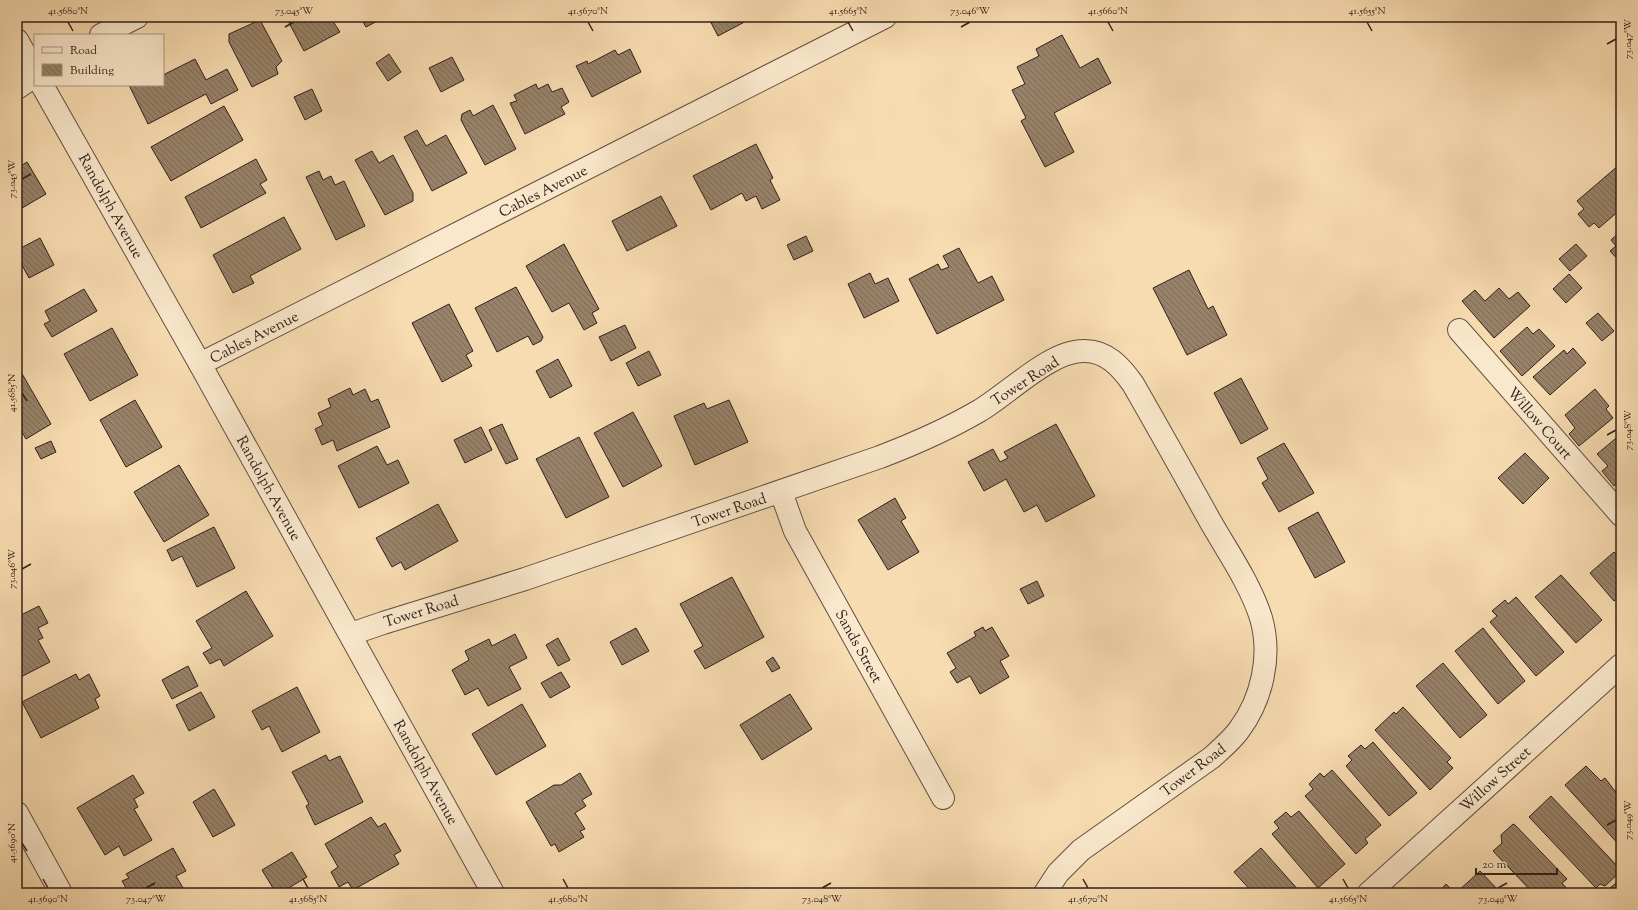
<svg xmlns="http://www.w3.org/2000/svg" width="1638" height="910" font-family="'Sorts Mill Goudy',serif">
<defs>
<pattern id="building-back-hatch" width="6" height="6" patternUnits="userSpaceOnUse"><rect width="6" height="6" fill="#988269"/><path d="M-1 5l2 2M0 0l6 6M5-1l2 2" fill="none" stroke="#7c6a56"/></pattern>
</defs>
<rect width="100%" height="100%" fill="#f8dcb1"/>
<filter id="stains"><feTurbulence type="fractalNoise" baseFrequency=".005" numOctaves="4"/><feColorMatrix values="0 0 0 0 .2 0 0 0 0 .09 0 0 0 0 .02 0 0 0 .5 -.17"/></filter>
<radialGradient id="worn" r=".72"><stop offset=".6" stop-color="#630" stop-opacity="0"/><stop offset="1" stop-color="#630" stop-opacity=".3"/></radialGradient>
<g fill="url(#building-back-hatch)" stroke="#30201a">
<polygon points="286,17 330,17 340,32 304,51"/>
<polygon points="360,17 385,17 366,27"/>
<polygon points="708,17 754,17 718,36"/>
<polygon points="260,20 282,61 276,67 278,74 252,87 229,42 229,34"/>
<polygon points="1062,35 1080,68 1098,58 1111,83 1054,113 1074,152 1045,167 1021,121 1026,118 1012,90 1025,84 1017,67 1039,56 1036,49"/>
<polygon points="630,49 641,72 592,97 576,66 587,61 588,64 615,50 618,55"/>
<polygon points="389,54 401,72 388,81 376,63"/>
<polygon points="452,57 464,80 441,92 429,68"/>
<polygon points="195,59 206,80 227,69 238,90 211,104 206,94 148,124 129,85 163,85 163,75"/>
<polygon points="536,84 538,89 548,84 552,92 562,88 569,102 561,107 565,114 525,134 510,103 517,101 514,95"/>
<polygon points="312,89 322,111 305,120 294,97"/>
<polygon points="493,105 516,149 485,165 461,120 462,114 470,110 473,116"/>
<polygon points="224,106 243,140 171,181 151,147"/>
<polygon points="417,130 426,146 446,135 467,173 432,191 404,137"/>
<polygon points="756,144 773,178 770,180 780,200 762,209 756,196 746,201 742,193 711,210 693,176"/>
<polygon points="372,151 379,163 393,155 413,193 413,201 385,215 355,160"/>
<polygon points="256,159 267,180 260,184 266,193 201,228 185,197"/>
<polygon points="27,162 46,194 17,211 17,166 18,168"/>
<polygon points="1619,165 1621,168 1621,209 1599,228 1594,223 1589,227 1578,214 1584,209 1577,201"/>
<polygon points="319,171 323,180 331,176 335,185 344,181 365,226 336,240 306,177"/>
<polygon points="661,196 677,226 627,251 612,221"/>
<polygon points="284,217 301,249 250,276 254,283 233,293 213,255"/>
<polygon points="1621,231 1621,263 1610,251 1616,246 1611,240"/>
<polygon points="806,236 813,251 794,260 787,245"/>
<polygon points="40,238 54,265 29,278 17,256 17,250"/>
<polygon points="564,244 599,309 592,313 597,323 584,330 569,303 552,312 526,266"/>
<polygon points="1576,244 1587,256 1570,271 1559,259"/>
<polygon points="959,248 978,283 992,276 1004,300 937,334 909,279 938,264 941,270 949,267 943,256"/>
<polygon points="1189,270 1208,309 1213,306 1227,335 1187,355 1153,288"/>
<polygon points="870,273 875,284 888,278 899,301 864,318 848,284"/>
<polygon points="1569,274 1582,288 1566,303 1553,289"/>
<polygon points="516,287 543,337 541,341 533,345 528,336 497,352 475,308"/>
<polygon points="1499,288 1509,299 1518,292 1530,306 1494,338 1462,301 1475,290 1485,301"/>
<polygon points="84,289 97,311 52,337 44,324 50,321 45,311"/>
<polygon points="449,304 473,351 466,355 472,366 442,382 412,323"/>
<polygon points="1598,313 1614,331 1602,341 1586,323"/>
<polygon points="625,325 636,348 611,361 599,337"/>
<polygon points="1527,327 1533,334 1539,329 1555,346 1522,376 1500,351"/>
<polygon points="112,328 138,375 90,401 64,354"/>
<polygon points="1573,348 1586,363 1550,395 1533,377 1564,350 1567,354"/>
<polygon points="649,351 661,375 638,386 626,363"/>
<polygon points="558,359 572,386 550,398 536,371"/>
<polygon points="17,365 51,424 26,439 17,424"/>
<polygon points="1241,378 1268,429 1241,444 1214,393"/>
<polygon points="350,388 353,395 365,389 371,402 378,399 390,427 337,451 333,440 322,445 315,429 323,425 318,413 331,407 328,399"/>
<polygon points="1595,389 1609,406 1606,409 1613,418 1579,446 1569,434 1575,428 1565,415"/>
<polygon points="135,400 162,447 126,467 100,420"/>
<polygon points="729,400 748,442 695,465 674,416 704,403 707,409"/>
<polygon points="633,412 662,466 623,487 594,433"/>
<polygon points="502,424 518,459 506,464 489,430"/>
<polygon points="1056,424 1095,496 1046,522 1037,505 1024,512 1006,479 984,491 968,462 993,449 1000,462 1008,458 1004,452"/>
<polygon points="481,427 492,450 465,463 454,440"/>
<polygon points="1621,434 1621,480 1614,486 1602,471 1608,466 1597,454"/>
<polygon points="579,437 609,497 566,518 536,459"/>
<polygon points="51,441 56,452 41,459 35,448"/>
<polygon points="1284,443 1314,493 1279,512 1262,483 1268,479 1257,458"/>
<polygon points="377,446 387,465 398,460 409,483 359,508 338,466"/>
<polygon points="1525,453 1549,478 1523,504 1498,478"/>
<polygon points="179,465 209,515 164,542 134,492"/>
<polygon points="895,498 906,518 901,521 919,552 888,570 858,520"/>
<polygon points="438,504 458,541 405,570 401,562 392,567 376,538"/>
<polygon points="1318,512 1345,562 1315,578 1288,528"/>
<polygon points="214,527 235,568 197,587 182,556 172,561 167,550"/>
<polygon points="1614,552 1621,559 1621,595 1614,601 1590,573"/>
<polygon points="1561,575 1602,620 1576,643 1535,597"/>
<polygon points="732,577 764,637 705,669 694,651 703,646 680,604"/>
<polygon points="1037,581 1044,596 1028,604 1020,589"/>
<polygon points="246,591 273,636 224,666 220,659 210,664 203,653 212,648 196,621"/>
<polygon points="1516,597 1564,652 1536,676 1490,622 1497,616 1492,611 1505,600 1508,604"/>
<polygon points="39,606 48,623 38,628 43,638 38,640 50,662 17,679 17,617"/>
<polygon points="983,627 985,631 992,627 1009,656 1000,661 1009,677 980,694 970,676 957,683 950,672 956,668 947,653 976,636 974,632"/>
<polygon points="636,628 649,651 622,665 610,642"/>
<polygon points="1483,628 1525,681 1498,704 1455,651"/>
<polygon points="515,634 527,658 509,667 521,689 488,706 478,688 465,695 452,670 469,660 465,651 489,639 492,646"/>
<polygon points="558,638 570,660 558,666 546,645"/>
<polygon points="773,657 780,668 772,672 766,662"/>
<polygon points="1443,663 1487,715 1460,738 1416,686"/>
<polygon points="188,666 198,686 172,699 162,680"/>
<polygon points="561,672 570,687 550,698 541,683"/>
<polygon points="76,674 79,680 89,674 100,696 95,699 99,708 41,738 22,702"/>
<polygon points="297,687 320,732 282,752 269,726 262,730 252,711"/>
<polygon points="201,692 215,717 189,731 176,705"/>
<polygon points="790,694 812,729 762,760 740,725"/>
<polygon points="522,704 546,746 496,775 472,734"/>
<polygon points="1403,707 1451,758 1447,762 1453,768 1430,790 1375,730 1394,712 1396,714"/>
<polygon points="1373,742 1417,793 1389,816 1346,766 1352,760 1348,756 1361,745 1365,749"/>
<polygon points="326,755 329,761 340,756 363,802 315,825 306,806 309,804 292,772"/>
<polygon points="1586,766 1601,781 1605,778 1621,799 1621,847 1565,785"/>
<polygon points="1332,770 1381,825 1365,839 1368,843 1356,854 1305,796 1313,789 1309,784 1320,773 1324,777"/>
<polygon points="580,773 592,794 582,800 586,806 575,813 585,829 580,831 584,837 559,852 555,844 551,846 526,802 554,785 561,785"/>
<polygon points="133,775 144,793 134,799 138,807 134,809 152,840 124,856 119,846 105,855 77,808"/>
<polygon points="214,789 235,825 213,837 193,802"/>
<polygon points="1551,796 1621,870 1621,871 1605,886 1600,884 1596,888 1529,817"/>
<polygon points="1299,811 1345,864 1318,888 1272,834 1279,828 1274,822 1286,812 1291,817"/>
<polygon points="371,817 378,827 385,823 401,851 394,855 399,864 353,890 348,882 339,887 331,872 338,867 325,844"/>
<polygon points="1513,824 1515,825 1567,879 1562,883 1567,889 1563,893 1533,893 1493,851 1502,843 1501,835"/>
<polygon points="173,848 186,871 176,876 186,893 129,893 122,881 129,878 126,874"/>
<polygon points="1261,848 1301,893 1253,893 1234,872"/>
<polygon points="292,852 307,877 280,893 276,893 262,870"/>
<polygon points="1480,871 1501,893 1456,893"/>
<polygon points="1621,879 1621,893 1604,893"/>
<polygon points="1446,884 1455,893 1438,893"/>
</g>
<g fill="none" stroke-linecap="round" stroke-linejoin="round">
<g stroke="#624f40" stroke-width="24">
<g id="minor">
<polyline points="101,35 137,17"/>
<polyline points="17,40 35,72"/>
<polyline points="42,85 200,364 493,893"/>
<polyline points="17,88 35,76"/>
<polyline points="1459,330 1621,515"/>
<polyline points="200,364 885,17"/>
<polyline points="781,492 795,531 943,798"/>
<path d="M351 634 383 623 525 579 880 457C914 444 948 429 979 411 1008 394 1050 351 1083 351 1106 350 1121 367 1133 384 1159 429 1184 474 1209 519 1227 551 1250 583 1261 618 1272 656 1262 699 1239 730 1231 741 1221 749 1211 758L1081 850 1058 873 1045 893"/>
<polyline points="17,813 61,893"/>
<polyline points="1369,893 1621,665"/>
</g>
</g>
<use href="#minor" stroke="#fae8cc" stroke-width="22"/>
</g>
<path fill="none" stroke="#30201a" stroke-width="1.5" d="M68 22 73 31M588 22 593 31M848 22 853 31M1108 22 1113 31M1367 22 1372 31M285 27 294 22M961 27 970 22M1607 44 1616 39M22 179 31 174M22 393 27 401M1607 435 1616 430M22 569 31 564M1607 825 1616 820M22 843 27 851M43 879 48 888M303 879 308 888M563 879 568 888M1083 879 1088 888M1343 879 1348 888M146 888 155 883M822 888 831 883M1498 888 1507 883"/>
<g text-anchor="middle" stroke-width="3.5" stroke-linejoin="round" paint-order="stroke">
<g font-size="15" fill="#30201a" stroke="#fae8cc">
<text transform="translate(543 191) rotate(-27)" y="5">Cables Avenue</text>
<text transform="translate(111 206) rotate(61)" y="5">Randolph Avenue</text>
<text transform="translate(254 337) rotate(-27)" y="5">Cables Avenue</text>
<text transform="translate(1025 381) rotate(-33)" y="5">Tower Road</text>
<text transform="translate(1540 423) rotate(49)" y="5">Willow Court</text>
<text transform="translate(269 488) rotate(61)" y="5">Randolph Avenue</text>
<text transform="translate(729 510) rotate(-19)" y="5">Tower Road</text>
<text transform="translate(421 611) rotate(-17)" y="5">Tower Road</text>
<text transform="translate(859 646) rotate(61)" y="5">Sands Street</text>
<text transform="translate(1193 770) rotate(-37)" y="5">Tower Road</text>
<text transform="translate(426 772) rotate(61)" y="5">Randolph Avenue</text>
<text transform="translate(1495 779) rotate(-42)" y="5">Willow Street</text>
</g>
</g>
<rect width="1638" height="910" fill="none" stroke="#f8dcb1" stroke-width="44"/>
<rect x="34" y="34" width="130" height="52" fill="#fae8cc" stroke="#a99885"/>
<rect x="42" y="47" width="20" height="6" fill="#fae8cc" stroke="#a99885"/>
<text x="70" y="54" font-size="12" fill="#30201a">Road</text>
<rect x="42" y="64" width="20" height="12" fill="url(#building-back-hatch)" stroke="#a99885"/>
<text x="70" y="74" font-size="12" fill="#30201a">Building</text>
<path d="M1476 868v6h81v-6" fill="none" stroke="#30201a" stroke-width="2"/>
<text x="1482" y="868" font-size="12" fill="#30201a" stroke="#fae8cc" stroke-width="3" paint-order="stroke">20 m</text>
<rect x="22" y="22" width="1594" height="866" fill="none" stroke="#30201a" stroke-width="1.5"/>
<g font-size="10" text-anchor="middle" fill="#30201a">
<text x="68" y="14">41.5680°N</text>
<text x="294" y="14">73.045°W</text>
<text x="588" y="14">41.5670°N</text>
<text x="848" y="14">41.5665°N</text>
<text x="970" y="14">73.046°W</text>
<text x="1108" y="14">41.5660°N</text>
<text x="1367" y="14">41.5655°N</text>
<text transform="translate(1627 39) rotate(-90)" y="4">73.047°W</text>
<text transform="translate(11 179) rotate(-90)" y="4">73.045°W</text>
<text transform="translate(11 393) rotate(-90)" y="4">41.5685°N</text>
<text transform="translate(1627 430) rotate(-90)" y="4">73.048°W</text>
<text transform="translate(11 569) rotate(-90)" y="4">73.046°W</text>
<text transform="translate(1627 820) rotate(-90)" y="4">73.049°W</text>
<text transform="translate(11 843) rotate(-90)" y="4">41.5690°N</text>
<text x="48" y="902">41.5690°N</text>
<text x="146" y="902">73.047°W</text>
<text x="308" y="902">41.5685°N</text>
<text x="568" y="902">41.5680°N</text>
<text x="822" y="902">73.048°W</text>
<text x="1088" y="902">41.5670°N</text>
<text x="1348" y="902">41.5665°N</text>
<text x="1498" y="902">73.049°W</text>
</g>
<rect width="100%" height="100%" filter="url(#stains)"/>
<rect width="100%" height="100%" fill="url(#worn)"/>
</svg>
